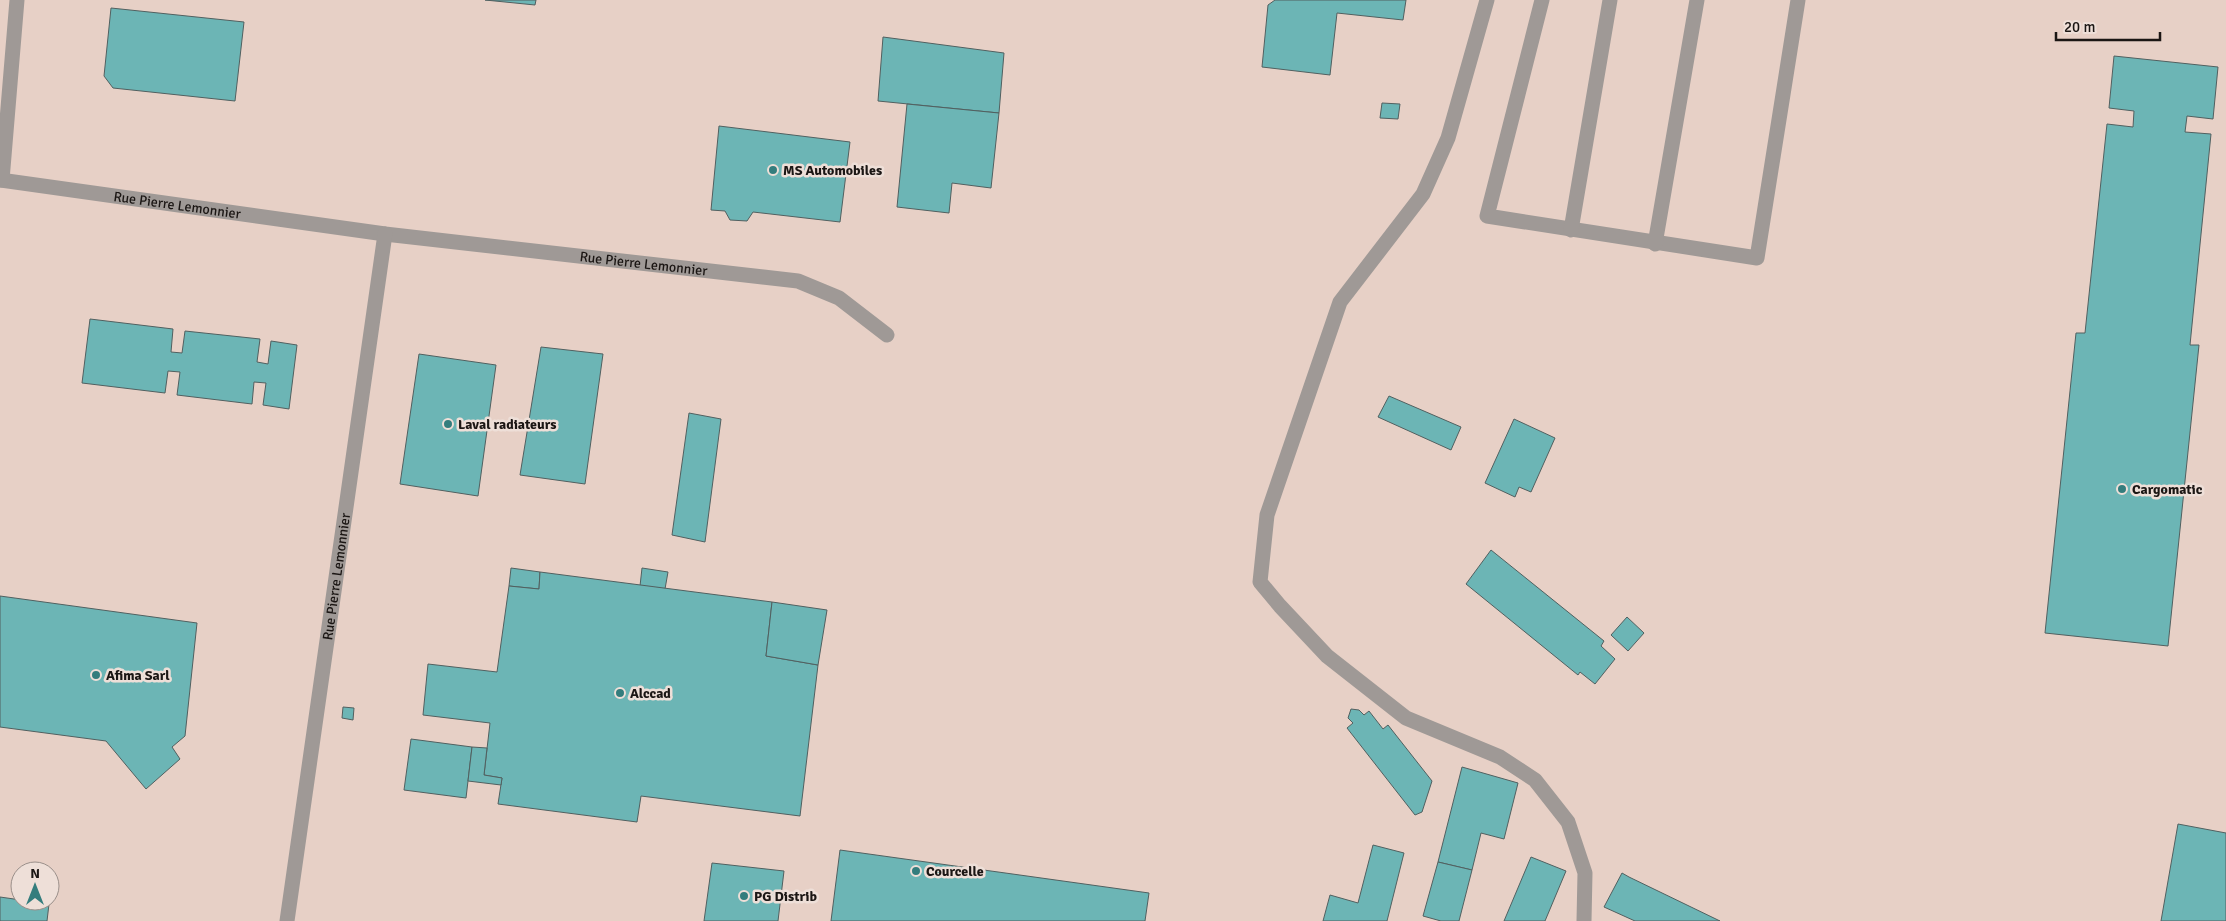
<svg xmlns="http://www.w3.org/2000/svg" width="2226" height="921" font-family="Signika,sans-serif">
<rect width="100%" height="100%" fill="#eedfd8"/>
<path fill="#e7d0c6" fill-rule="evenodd" d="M0 0H2226V921H0ZM20 871H50V901H20Z"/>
<g fill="#6cb5b5" stroke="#516060">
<polygon points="485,0 536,0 535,5"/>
<polygon points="1275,0 1406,0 1403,20 1337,13 1330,75 1262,67 1268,5"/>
<polygon points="111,8 244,22 235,101 113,88 104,76"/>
<polygon points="883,37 1004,53 999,113 878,101"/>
<polygon points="2114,56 2218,67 2213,119 2187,116 2185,132 2211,134 2190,345 2199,345 2168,646 2045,633 2076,333 2085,333 2107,124 2133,127 2134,111 2109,108"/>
<polygon points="1382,103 1400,104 1398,119 1380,118"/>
<polygon points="907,104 999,113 991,188 952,183 949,213 897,207"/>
<polygon points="719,126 850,142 840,222 753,212 747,221 730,220 725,211 711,210"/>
<polygon points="90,319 173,329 171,352 182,353 185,331 260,339 257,362 268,364 271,341 297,345 289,409 263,405 266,383 254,382 252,404 177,395 180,372 168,371 165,393 82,383"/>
<polygon points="541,347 603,354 585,484 520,475"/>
<polygon points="419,354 496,365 478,496 400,484"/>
<polygon points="1389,396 1461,427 1451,450 1378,417"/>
<polygon points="689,413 721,419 705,542 672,535"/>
<polygon points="1514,419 1555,438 1531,492 1519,487 1515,497 1485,483"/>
<polygon points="1491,550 1604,641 1601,646 1615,659 1595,684 1580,672 1578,675 1466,584"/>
<polygon points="511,568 540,572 539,589 509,586"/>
<polygon points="642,568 668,572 665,589 640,586"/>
<polygon points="540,572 772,602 766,656 818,665 800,816 641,796 637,822 498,804 502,778 484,775 490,723 423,715 428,664 497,672 509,586 539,589"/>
<polygon points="0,596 197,623 185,736 172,747 180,759 146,789 106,741 0,727"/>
<polygon points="772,602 827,610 818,665 766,656"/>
<polygon points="1627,617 1644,633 1628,651 1611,635"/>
<polygon points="343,707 354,708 353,720 342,718"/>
<polygon points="1351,709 1359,710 1364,715 1369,711 1383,729 1388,725 1432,781 1422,812 1415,815 1347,728 1353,723 1348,718"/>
<polygon points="411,739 472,747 466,798 404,790"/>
<polygon points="472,747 487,748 484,775 502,778 501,785 468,781"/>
<polygon points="1462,767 1518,783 1504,839 1481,833 1472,870 1438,862"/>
<polygon points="2178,824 2226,833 2226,921 2161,921"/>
<polygon points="1373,845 1404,853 1387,921 1323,921 1330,895 1358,903"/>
<polygon points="840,850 1149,893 1145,921 831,921"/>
<polygon points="1531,857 1566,871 1545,921 1504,921"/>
<polygon points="1438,862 1472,870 1459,921 1441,921 1423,916"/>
<polygon points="712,863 784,871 778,921 704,921"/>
<polygon points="1622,873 1629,877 1720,921 1635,921 1604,907"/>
<polygon points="0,897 49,904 47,921 0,921"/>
</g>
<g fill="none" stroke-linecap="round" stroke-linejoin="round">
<g stroke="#9f9996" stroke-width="15">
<polyline points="1487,0 1448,138 1423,194 1340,302 1267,515 1260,582 1280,606 1327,656 1406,718 1500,757 1535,780 1568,822 1585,873 1584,921"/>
<polyline points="1542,0 1487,216 1757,258 1798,0"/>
<path id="s1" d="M0 180 385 234 798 281 839 298 887 335"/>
<polyline points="2,180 17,0"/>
<polyline points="1571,230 1610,0"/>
<polyline points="1655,244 1697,0"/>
<path id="s2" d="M287 921 385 234"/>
</g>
</g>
<g fill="#347d7d" stroke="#eedfd8" stroke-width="2">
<circle cx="773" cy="170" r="5"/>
<circle cx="448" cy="424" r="5"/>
<circle cx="2122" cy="489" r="5"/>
<circle cx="96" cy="675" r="5"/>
<circle cx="620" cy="693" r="5"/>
<circle cx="916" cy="871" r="5"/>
<circle cx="744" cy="896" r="5"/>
</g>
<g text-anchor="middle" stroke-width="5" stroke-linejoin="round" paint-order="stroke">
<g font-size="14" font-weight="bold" fill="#1b1614" stroke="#eedfd8" text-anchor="start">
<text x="783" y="175">MS Automobiles</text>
<text x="458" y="429">Laval radiateurs</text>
<text x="2132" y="494">Cargomatic</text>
<text x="106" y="680">Afima Sarl</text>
<text x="630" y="698">Alccad</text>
<text x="926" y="876">Courcelle</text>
<text x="754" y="901">PG Distrib</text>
</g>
<g font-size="14" fill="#1b1614" stroke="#eedfd8">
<text dy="5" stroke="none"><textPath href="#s1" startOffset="179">Rue Pierre Lemonnier</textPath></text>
<text dy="5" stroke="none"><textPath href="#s1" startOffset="649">Rue Pierre Lemonnier</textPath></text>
<text dy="5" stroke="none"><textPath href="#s2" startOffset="348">Rue Pierre Lemonnier</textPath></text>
</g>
</g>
<g transform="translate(35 886)"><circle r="24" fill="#eedfd8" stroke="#9a8f8a"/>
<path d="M0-4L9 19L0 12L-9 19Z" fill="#347d7d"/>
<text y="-8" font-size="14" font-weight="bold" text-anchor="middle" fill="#1b1614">N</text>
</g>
<path d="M2056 32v8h104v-8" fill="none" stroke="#1b1614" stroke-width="2.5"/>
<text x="2064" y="32" font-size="15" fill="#1b1614" stroke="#eedfd8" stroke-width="4" paint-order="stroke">20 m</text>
</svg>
